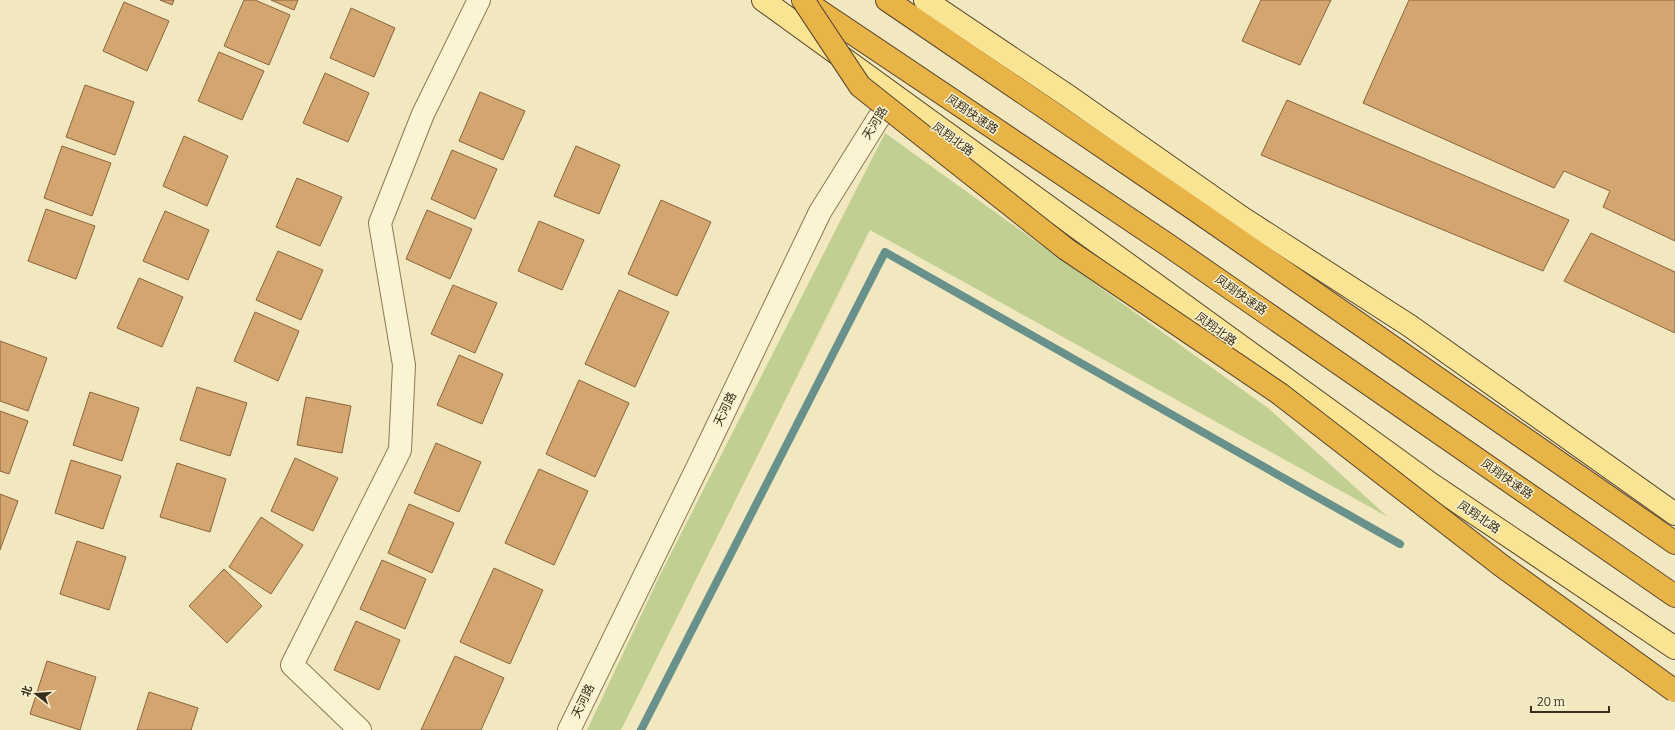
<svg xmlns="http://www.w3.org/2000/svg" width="1675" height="730" font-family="Bitter,'Noto Sans SC',serif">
<rect width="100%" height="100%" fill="#f1e8bf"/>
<polygon fill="#c1d092" points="885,133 1268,408 1388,517 870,230 621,730 587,730 660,575"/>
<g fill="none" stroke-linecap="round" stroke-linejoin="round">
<polyline stroke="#69918c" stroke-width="8" points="641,730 885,252 1400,544"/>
</g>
<g fill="#d2a571" stroke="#8c643a">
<polygon points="160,0 174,0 172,5"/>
<polygon points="244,0 255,0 290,15 269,65 224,46"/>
<polygon points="271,0 298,0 294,10"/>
<polygon points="1261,0 1331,0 1300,65 1242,41"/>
<polygon points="1409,0 1675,0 1675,241 1603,207 1610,191 1564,171 1554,188 1363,103"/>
<polygon points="124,2 169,21 147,71 103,51"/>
<polygon points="351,8 395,28 374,77 330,58"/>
<polygon points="219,52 264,71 242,120 198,101"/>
<polygon points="325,73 369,93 348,142 303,123"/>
<polygon points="85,85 134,102 115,155 66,137"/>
<polygon points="480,92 525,111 503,160 459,141"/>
<polygon points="1287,100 1569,220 1543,271 1261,155"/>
<polygon points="184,136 228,156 207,206 163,186"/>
<polygon points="62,146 111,163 92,216 44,198"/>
<polygon points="576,146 620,165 599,214 554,196"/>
<polygon points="452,150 497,169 475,219 431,199"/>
<polygon points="297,178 342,197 320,246 276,227"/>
<polygon points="661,200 711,222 677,296 628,274"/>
<polygon points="46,209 95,226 76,279 28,261"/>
<polygon points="427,210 472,229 450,279 406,259"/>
<polygon points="165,211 209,230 188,280 143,261"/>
<polygon points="539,221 584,240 562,290 518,271"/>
<polygon points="1591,233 1675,272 1675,333 1564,281"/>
<polygon points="278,251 323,270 301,320 256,300"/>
<polygon points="139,278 183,297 162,347 117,328"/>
<polygon points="453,285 497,303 475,353 431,334"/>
<polygon points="619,290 669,312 635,387 585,364"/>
<polygon points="255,312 299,331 278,381 234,361"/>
<polygon points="0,341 47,358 28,411 0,401"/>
<polygon points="459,355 503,374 482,424 437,405"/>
<polygon points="579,380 629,403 595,477 546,454"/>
<polygon points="197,387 247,403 230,456 180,440"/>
<polygon points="90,392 139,408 122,461 73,445"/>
<polygon points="306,397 351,406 342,453 297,445"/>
<polygon points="0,411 28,421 9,474 0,471"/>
<polygon points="436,443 481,462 459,512 414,493"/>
<polygon points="295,458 338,478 313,531 271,511"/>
<polygon points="71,460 121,476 103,529 55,513"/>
<polygon points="177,463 226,479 210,532 160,517"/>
<polygon points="539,469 588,491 554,565 505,543"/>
<polygon points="0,494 18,501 0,550"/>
<polygon points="409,504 454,523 432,573 388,553"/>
<polygon points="261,517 303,545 271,594 229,567"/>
<polygon points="77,541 126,557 109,610 60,594"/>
<polygon points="382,560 426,579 405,629 360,609"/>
<polygon points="494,568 543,590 510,664 460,642"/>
<polygon points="224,569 262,606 227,643 189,606"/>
<polygon points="356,621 400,640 379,690 334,670"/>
<polygon points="455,656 504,678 481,730 421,730"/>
<polygon points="47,661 96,677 80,730 30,714"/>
<polygon points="149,692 198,708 191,730 137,730"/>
</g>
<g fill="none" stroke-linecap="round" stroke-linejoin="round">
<g stroke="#8b7856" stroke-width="24">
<g id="minor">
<polyline points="360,730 292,665 400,450 404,365 380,223 423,114 479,0"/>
<polyline points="569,730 700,462 820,212 893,95"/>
</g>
</g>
<g stroke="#58452b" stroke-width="24">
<g id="major">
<polyline points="763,0 1431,484 1675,648"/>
<polyline points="925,0 1068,96 1241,217 1410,326 1675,514"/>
</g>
</g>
<g stroke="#58452b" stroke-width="24">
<g id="highway">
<polyline points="803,0 1168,245 1675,596"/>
<polyline points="887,0 1191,207 1675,543"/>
</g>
</g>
<use href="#minor" stroke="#fbf4d2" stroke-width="22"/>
<use href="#major" stroke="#f8e493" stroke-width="22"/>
<use href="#highway" stroke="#e8b448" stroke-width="22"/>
<g stroke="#58452b" stroke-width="24" stroke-linecap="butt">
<polyline id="highway-bridge" points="803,0 860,86 1066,249 1280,394 1502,566 1675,691"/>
</g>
<use href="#highway-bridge" stroke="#e8b448" stroke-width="22"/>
</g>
<g text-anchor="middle" stroke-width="3" stroke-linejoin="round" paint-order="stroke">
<g font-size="12" fill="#392d1b" stroke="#f8f1cf">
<text transform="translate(972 114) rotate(34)" y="4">凤翔快速路</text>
<text transform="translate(875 123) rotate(-58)" y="4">天河路</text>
<text transform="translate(953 139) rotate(36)" y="4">凤翔北路</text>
<text transform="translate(1241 295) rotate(35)" y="4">凤翔快速路</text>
<text transform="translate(1216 329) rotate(36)" y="4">凤翔北路</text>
<text transform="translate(725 409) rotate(-64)" y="4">天河路</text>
<text transform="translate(1507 479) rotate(35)" y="4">凤翔快速路</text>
<text transform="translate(1479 517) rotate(34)" y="4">凤翔北路</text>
<text transform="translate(583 701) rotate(-64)" y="4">天河路</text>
</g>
</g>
<g transform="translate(36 694) rotate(287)" stroke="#f8f1cf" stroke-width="3" paint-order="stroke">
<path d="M0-3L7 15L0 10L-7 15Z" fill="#392d1b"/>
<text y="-6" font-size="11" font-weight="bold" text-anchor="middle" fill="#392d1b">北</text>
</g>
<path d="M1531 706v6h78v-6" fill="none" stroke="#392d1b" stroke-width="2"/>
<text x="1537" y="706" font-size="12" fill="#392d1b" stroke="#f8f1cf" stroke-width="3" paint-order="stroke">20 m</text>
</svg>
